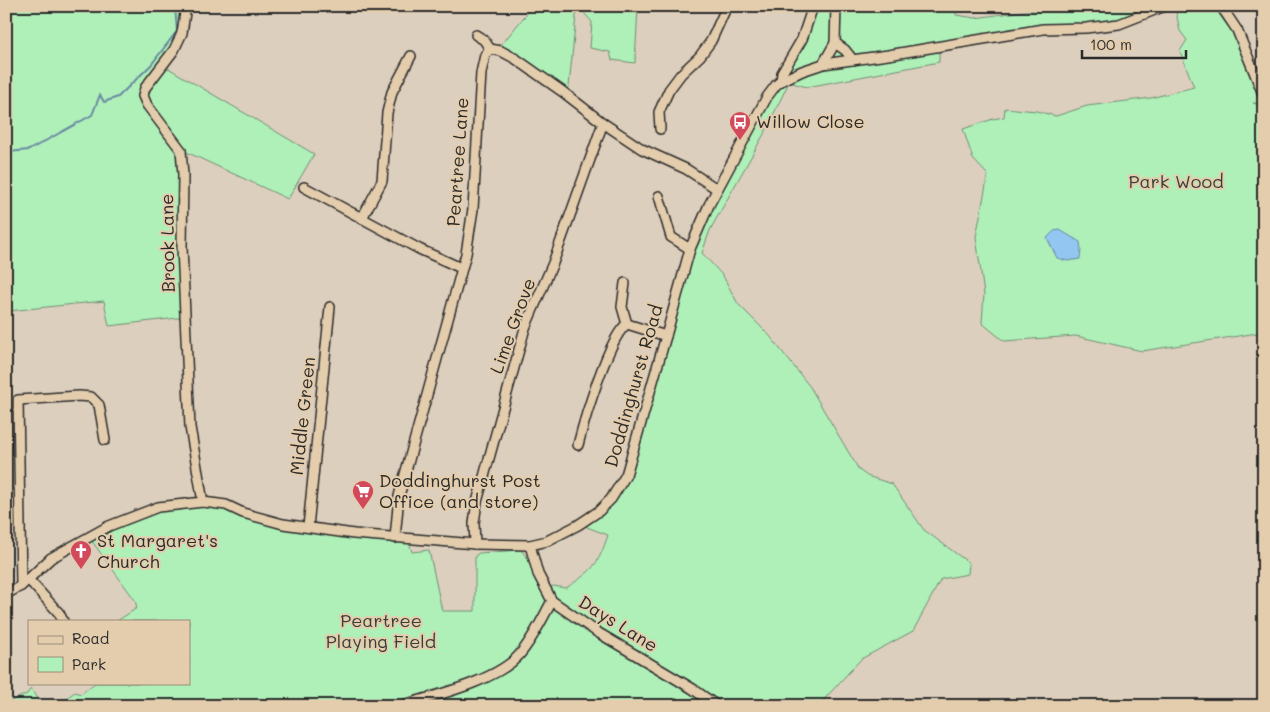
<svg xmlns="http://www.w3.org/2000/svg" width="1270" height="712" font-family="Mali,sans-serif">
<rect width="100%" height="100%" fill="#ddcfbd"/>
<filter id="ink" filterUnits="userSpaceOnUse"><feTurbulence type="fractalNoise" baseFrequency=".02" numOctaves="2"/><feDisplacementMap in="SourceGraphic" scale="10" xChannelSelector="R" yChannelSelector="G"/><feConvolveMatrix kernelMatrix="1 2 1 2 8 2 1 2 1" color-interpolation-filters="sRGB"/></filter>
<g filter="url(#ink)">
<g fill="#aff0b9" stroke="#6d8e72">
<polygon points="6,6 186,6 182,33 163,65 314,154 288,199 182,150 186,317 109,326 104,301 8,311 6,285"/>
<polygon points="533,6 577,6 568,96 501,51 502,44"/>
<polygon points="578,6 638,6 635,63 612,60 610,52 590,48 592,22"/>
<path d="M813 6H955L956 15 975 18 1061 6H1165L1119 24 1043 29 939 50V62L807 87 789 82 765 132 710 230 702 253 723 276 738 304 769 335 810 387 859 470 867 476 892 484 924 530 969 563 968 574 941 579 913 631 861 659 818 706H55L75 692 81 694 95 683H189V621H117L137 608 135 600 89 537 158 507 203 502 243 513 297 531 409 543 412 552 429 550 442 611H475V556L479 553 521 550 528 559 541 591 553 586 566 588C592 571 598 566 608 535L587 527 584 521 619 487 690 249 776 85Z"/>
<polygon points="1175,7 1216,10 1232,32 1261,104 1253,103 1264,106 1264,332 1142,351 1076,336 1004,341 982,323 984,294 976,237 988,175 973,159 963,129 993,119 1004,117 1005,108 1036,111 1056,116 1087,106 1151,98 1194,87 1180,51 1187,40 1180,31"/>
<polygon points="31,688 43,706 6,706 6,703 27,694"/>
</g>
<polygon fill="#93c6f0" stroke="#6988a1" points="1060,230 1080,242 1081,250 1080,259 1068,261 1057,258 1047,238 1054,231"/>
<g fill="none" stroke-linecap="round" stroke-linejoin="round">
<polyline stroke="#6988a1" stroke-width="2" points="6,154 8,152 29,150 92,115 100,95 104,102 118,97 151,65 177,31 175,6"/>
<g stroke="#2b2b2b" stroke-width="12">
<g id="minor">
<polyline points="186,6 182,33 174,50 145,88 143,96 147,105 181,150 183,175 182,247 190,427 203,502"/>
<polyline points="1221,6 1237,30 1264,96"/>
<polyline points="476,35 484,40 490,49"/>
<polyline points="835,43 845,50 853,60"/>
<polyline points="823,64 835,43 836,6"/>
<polyline points="781,81 782,73 802,39 813,6"/>
<polyline points="660,129 659,112 669,90 681,74 700,56 711,41 727,6"/>
<polyline points="304,187 419,249 461,268"/>
<polyline points="659,196 671,237 690,249"/>
<polyline points="362,218 382,181 387,113 392,92 411,56"/>
<polyline points="625,283 622,307 627,324"/>
<path d="M578 445C584 421 609 336 627 324L666 336"/>
<polyline points="308,527 330,307"/>
<polyline points="395,538 399,496 466,254 473,209 481,73 485,55 490,49 501,51 516,59 563,92 603,123 642,149 686,169 717,189"/>
<polyline points="475,544 474,523 477,502 525,328 553,263 603,123"/>
<polyline points="530,545 538,574 552,601 597,632 693,689 717,706"/>
<polyline points="28,579 59,613 63,621"/>
<polyline points="21,586 18,400 79,396 91,397 99,405 105,440"/>
<polyline points="6,594 21,586 51,558 109,526 158,507 203,502 226,505 243,513 283,524 354,534 475,544 530,545 547,541 578,525 599,511 611,499 626,475 666,336 690,249 709,205 767,97 776,85 781,81 802,71 823,64 888,55 1043,29 1086,28 1119,24 1165,6"/>
<path d="M400 706C433 696 498 681 520 654 533 639 542 619 552 601"/>
</g>
</g>
<use href="#minor" stroke="#e4cdad" stroke-width="9"/>
</g>
</g>
<defs>
<g id="bus-pin" transform="scale(1.125)"><path d="M0 17L-7.5 6A9.5 9.5 0 1 1 7.5 6Z" fill="#d1495b" stroke="#e4cdad"/><path d="M-5-6H5V4H4V6H2V4H-2V6H-4V4H-5ZM-3.5-4V0h7V-4ZM-3.5 1.2v1.5H-2V1.2ZM2 1.2v1.5H3.5V1.2Z" fill="#fff"/></g>
<g id="supermarket-pin" transform="scale(1.125)"><path d="M0 17L-7.5 6A9.5 9.5 0 1 1 7.5 6Z" fill="#d1495b" stroke="#e4cdad"/><path d="M-6-5.5h2.5l.6 2H6L4.5 2H-2.5L-4.4-4H-6ZM-1.5 3.2a1.3 1.3 0 1 0 .1 0ZM3 3.2a1.3 1.3 0 1 0 .1 0Z" fill="#fff"/></g>
<g id="church-pin" transform="scale(1.125)"><path d="M0 17L-7.5 6A9.5 9.5 0 1 1 7.5 6Z" fill="#d1495b" stroke="#e4cdad"/><path d="M-1.2-6h2.4v3.5h3.3v2.4h-3.3V6h-2.4V-.1h-3.3v-2.4h3.3Z" fill="#fff"/></g>
</defs>
<g fill-rule="evenodd">
<use href="#bus-pin" x="740" y="122"/>
<use href="#supermarket-pin" x="363" y="491"/>
<use href="#church-pin" x="81" y="551"/>
</g>
<g text-anchor="middle" stroke-width="4" stroke-linejoin="round" paint-order="stroke">
<g font-size="18" fill="#2b2b2b" stroke="#e4cdad" text-anchor="start">
<text x="756" y="128">Willow Close</text>
<text x="379" y="487">Doddinghurst Post<tspan x="379" dy="21">Office (and store)</tspan></text>
<text x="97" y="547">St Margaret's<tspan x="97" dy="21">Church</tspan></text>
</g>
<g font-size="18" fill="#2b2b2b" stroke="#e4cdad">
<text transform="translate(458 162) rotate(-86)" y="6">Peartree Lane</text>
<text transform="translate(168 243) rotate(-91)" y="6">Brook Lane</text>
<text transform="translate(513 326) rotate(-70)" y="6">Lime Grove</text>
<text transform="translate(634 386) rotate(-74)" y="6">Doddinghurst Road</text>
<text transform="translate(303 416) rotate(-84)" y="6">Middle Green</text>
<text transform="translate(618 624) rotate(32)" y="6">Days Lane</text>
</g>
<g font-size="18" fill="#383f39" stroke="#e4cdad">
<text x="1176" y="188">Park Wood</text>
<text x="381" y="627">Peartree<tspan x="381" dy="21">Playing Field</tspan></text>
</g>
</g>
<rect width="1270" height="712" fill="none" stroke="#e4cdad" stroke-width="25"/>
<rect x="12" y="12" width="1245" height="687" fill="none" stroke="#2b2b2b" stroke-width="2" filter="url(#ink)"/>
<rect x="28" y="620" width="162" height="65" fill="#e4cdad" stroke="#9a8c79"/>
<rect x="38" y="636" width="25" height="8" fill="#e4cdad" stroke="#9a8c79"/>
<text x="72" y="644" font-size="15" fill="#2b2b2b">Road</text>
<rect x="38" y="657" width="25" height="15" fill="#aff0b9" stroke="#9a8c79"/>
<text x="72" y="670" font-size="15" fill="#2b2b2b">Park</text>
<path d="M1082 50v8h104v-8" fill="none" stroke="#2b2b2b" stroke-width="2.5"/>
<text x="1090" y="50" font-size="15" fill="#2b2b2b" stroke="#e4cdad" stroke-width="4" paint-order="stroke">100 m</text>
</svg>
